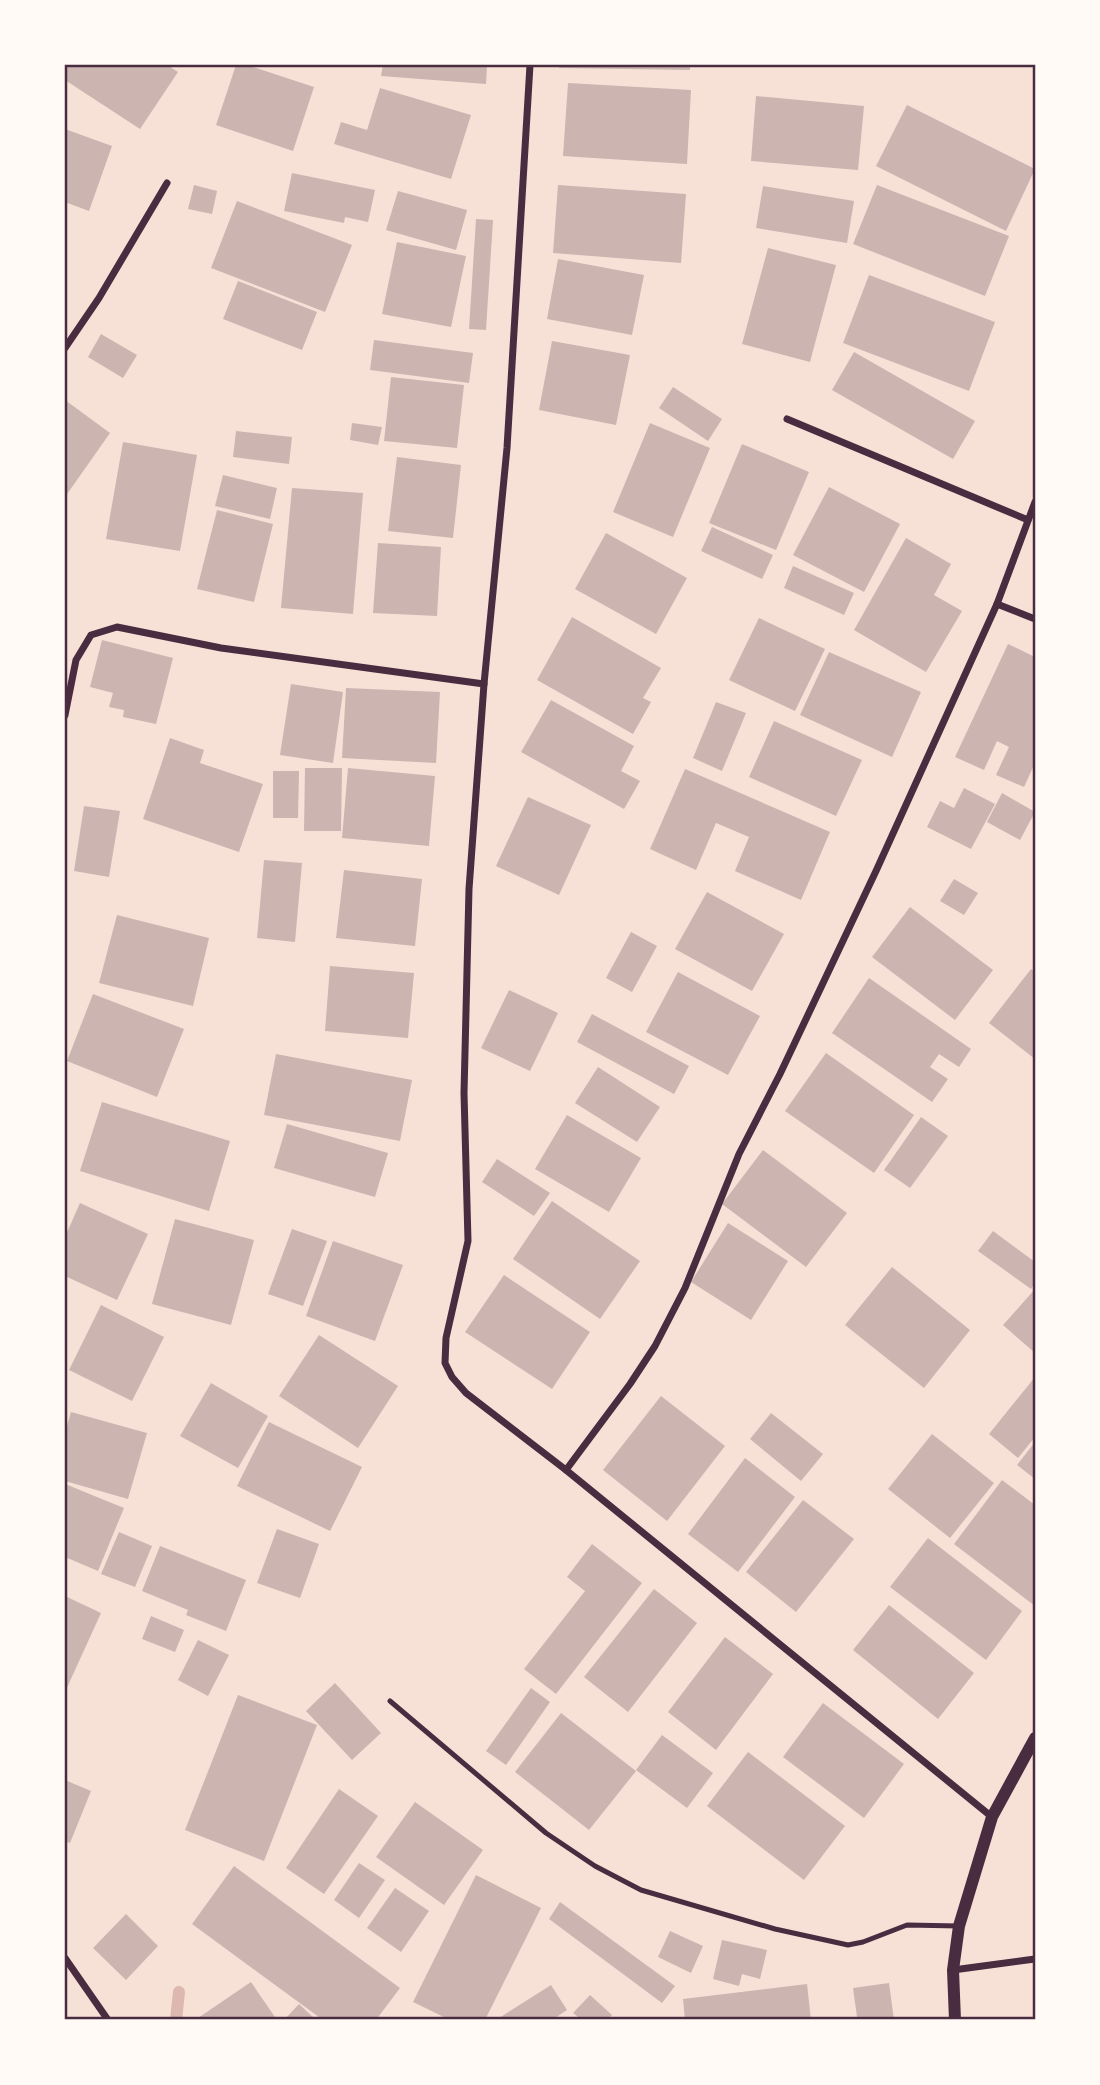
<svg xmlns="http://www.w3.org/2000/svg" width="1100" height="2085" font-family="'Sofia Sans Condensed',sans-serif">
<rect width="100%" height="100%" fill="#f7e1d7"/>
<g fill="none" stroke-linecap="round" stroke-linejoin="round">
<polyline stroke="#dcb8b0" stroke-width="12" points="176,2020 179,1992"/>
</g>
<g fill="#ccb4b1">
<polygon points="65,65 167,65 178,72 140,129 65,80"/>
<polygon points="236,65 247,65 314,87 293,151 216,125"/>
<polygon points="383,65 487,65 486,84 381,76"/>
<polygon points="559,65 690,65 690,70 559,68"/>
<polygon points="568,83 691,90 687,164 563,156"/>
<polygon points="380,88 471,115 451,179 334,144 341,122 367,130"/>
<polygon points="756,96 864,106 858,170 751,161"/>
<polygon points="907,105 1035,169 1006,231 876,166"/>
<polygon points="65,129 112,146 89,211 65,202"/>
<polygon points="292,173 375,190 368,222 345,217 344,223 284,211"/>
<polygon points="194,185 217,191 212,214 188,209"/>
<polygon points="558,185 686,194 681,263 553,253"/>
<polygon points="877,185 1009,236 985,296 853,244"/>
<polygon points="763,186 854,201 847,243 756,228"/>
<polygon points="398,191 467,210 456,250 386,230"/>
<polygon points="237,201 352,245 325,312 211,268"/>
<polygon points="476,219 493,220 486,330 469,329"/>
<polygon points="397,242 466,256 451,327 382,314"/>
<polygon points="768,248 836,265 810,362 742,344"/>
<polygon points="558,259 644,275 632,335 547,319"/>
<polygon points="869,275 995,322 969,391 843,343"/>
<polygon points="238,281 317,312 302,350 223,319"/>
<polygon points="101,334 137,355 123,378 88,357"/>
<polygon points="374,340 473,353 469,383 370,370"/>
<polygon points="552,341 630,355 616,425 539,410"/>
<polygon points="854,352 975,421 953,459 832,390"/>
<polygon points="391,377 464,385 457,448 384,441"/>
<polygon points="673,387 722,419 708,441 659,408"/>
<polygon points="65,400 110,433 65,497"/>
<polygon points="352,423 382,427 378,445 350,440"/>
<polygon points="650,423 710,448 673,537 613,512"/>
<polygon points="236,431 292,437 289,464 233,457"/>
<polygon points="123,442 197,455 180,551 106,539"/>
<polygon points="742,444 809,472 776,550 709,523"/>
<polygon points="397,457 461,465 453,538 388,531"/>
<polygon points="223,475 277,488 270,519 215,506"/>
<polygon points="829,487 900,524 864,592 793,555"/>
<polygon points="292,488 363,493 353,614 281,608"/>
<polygon points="217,510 273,524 254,602 197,589"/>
<polygon points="712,527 773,555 762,579 701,551"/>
<polygon points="606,533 687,578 656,634 575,589"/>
<polygon points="906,538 951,564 934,595 962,611 926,672 854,630"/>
<polygon points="378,543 441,547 437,616 373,613"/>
<polygon points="793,566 854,593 844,615 784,588"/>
<polygon points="572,617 661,668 643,698 651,702 633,734 537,680"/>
<polygon points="759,618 825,649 795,711 729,680"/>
<polygon points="102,640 173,658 156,724 123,717 124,710 109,707 113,693 90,687"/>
<polygon points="1008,644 1035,657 1035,763 1024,787 996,775 1009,747 997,741 984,770 955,757"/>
<polygon points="829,652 921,692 892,757 800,715"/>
<polygon points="291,684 343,692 333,763 280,755"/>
<polygon points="346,688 440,692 436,763 342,758"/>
<polygon points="551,700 634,746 621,771 640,781 624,809 521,752"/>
<polygon points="716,702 746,713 722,771 693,758"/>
<polygon points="774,721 862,760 836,816 749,777"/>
<polygon points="170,738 204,750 200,763 263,784 239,852 143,819"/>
<polygon points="305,768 342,768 341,831 304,831"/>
<polygon points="348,768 435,776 429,846 342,838"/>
<polygon points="685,769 830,832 801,900 735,871 749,837 716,823 696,870 650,849"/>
<polygon points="273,771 299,771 298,818 273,818"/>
<polygon points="964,788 995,804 971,849 927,827 940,801 954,808"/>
<polygon points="1002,793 1035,812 1020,840 987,822"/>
<polygon points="528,797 591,825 559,895 496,866"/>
<polygon points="84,806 120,811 109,877 74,871"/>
<polygon points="264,860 302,863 295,942 257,938"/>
<polygon points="344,870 422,879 415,946 336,938"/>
<polygon points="954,879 978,893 964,915 940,901"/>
<polygon points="707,892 784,934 752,991 675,949"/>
<polygon points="910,907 993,970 955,1020 872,957"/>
<polygon points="117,915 209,938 193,1006 99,983"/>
<polygon points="631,932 657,946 632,992 606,978"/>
<polygon points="330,966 414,973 408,1038 325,1031"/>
<polygon points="1031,969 1035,972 1035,1059 989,1023"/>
<polygon points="678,972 760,1016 728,1075 646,1032"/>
<polygon points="869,978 971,1049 959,1067 939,1054 930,1067 948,1079 932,1102 832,1033"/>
<polygon points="509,990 558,1013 530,1071 481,1048"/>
<polygon points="93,994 184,1029 157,1097 67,1061"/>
<polygon points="592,1014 689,1066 674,1094 577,1042"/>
<polygon points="826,1053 914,1115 874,1173 785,1111"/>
<polygon points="276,1054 412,1080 400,1141 264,1115"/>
<polygon points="598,1067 660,1107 637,1142 575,1103"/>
<polygon points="102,1102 230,1141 209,1211 80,1171"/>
<polygon points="567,1115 641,1158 609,1212 535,1169"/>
<polygon points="921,1117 948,1136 910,1188 884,1170"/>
<polygon points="287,1124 388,1153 375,1197 274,1168"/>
<polygon points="763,1150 847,1213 806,1267 722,1204"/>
<polygon points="497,1159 550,1193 534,1216 482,1182"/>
<polygon points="552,1201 640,1261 600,1319 513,1259"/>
<polygon points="80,1203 148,1234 117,1300 65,1276 65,1237"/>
<polygon points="175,1219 254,1240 231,1325 152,1304"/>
<polygon points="728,1223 788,1261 751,1320 691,1282"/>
<polygon points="292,1229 327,1241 303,1306 268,1294"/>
<polygon points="993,1231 1035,1262 1035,1283 1031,1289 978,1251"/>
<polygon points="333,1241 403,1265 375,1341 306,1316"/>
<polygon points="892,1267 970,1330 924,1388 845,1325"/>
<polygon points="504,1275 590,1332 552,1389 465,1332"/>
<polygon points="1035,1289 1035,1353 1003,1325"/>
<polygon points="101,1305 164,1337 132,1401 69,1370"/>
<polygon points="319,1335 398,1386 358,1448 279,1396"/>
<polygon points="1035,1377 1035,1437 1018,1458 989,1434"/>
<polygon points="211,1383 268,1416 238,1468 180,1436"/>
<polygon points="661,1396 725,1446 667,1521 603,1470"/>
<polygon points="71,1412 147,1433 128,1499 65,1481 65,1433"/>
<polygon points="771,1413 823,1454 801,1481 750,1439"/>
<polygon points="269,1422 362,1467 330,1531 237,1486"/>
<polygon points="932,1434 994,1483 950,1538 888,1489"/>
<polygon points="1035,1442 1035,1479 1017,1465"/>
<polygon points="745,1458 795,1497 738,1572 688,1534"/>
<polygon points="1002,1480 1035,1505 1035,1606 954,1544"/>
<polygon points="65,1484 124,1508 98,1571 65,1557"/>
<polygon points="803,1500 854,1539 796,1612 746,1572"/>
<polygon points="277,1529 319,1544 300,1598 257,1583"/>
<polygon points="119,1532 152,1546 135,1587 101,1574"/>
<polygon points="928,1538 1022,1611 986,1660 890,1587"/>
<polygon points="592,1544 642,1583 556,1694 524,1669 585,1591 567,1577"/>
<polygon points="160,1546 246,1580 226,1631 186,1615 188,1610 142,1591"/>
<polygon points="654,1589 697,1623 628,1712 584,1677"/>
<polygon points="65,1596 101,1613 65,1692"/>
<polygon points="889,1605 974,1673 938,1719 853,1650"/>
<polygon points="151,1616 184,1630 175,1652 142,1639"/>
<polygon points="725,1637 773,1674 716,1750 668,1712"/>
<polygon points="198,1640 229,1655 208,1696 178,1680"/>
<polygon points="335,1683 381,1733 352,1760 306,1711"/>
<polygon points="531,1688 550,1702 506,1765 486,1751"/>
<polygon points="238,1695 317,1725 264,1861 185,1830"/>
<polygon points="823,1703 904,1764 864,1818 783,1757"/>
<polygon points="561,1713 636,1771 589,1830 515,1772"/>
<polygon points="662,1735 713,1773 687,1808 636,1770"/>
<polygon points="748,1752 845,1826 804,1880 707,1806"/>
<polygon points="65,1780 91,1791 70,1843 65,1841"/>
<polygon points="339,1789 378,1816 324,1894 286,1868"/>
<polygon points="415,1802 483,1850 444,1905 376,1857"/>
<polygon points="359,1863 385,1880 359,1918 334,1900"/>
<polygon points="234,1866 400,1988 376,2020 323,2020 192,1924"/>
<polygon points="476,1875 541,1908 485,2020 450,2020 413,2002"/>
<polygon points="395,1888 429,1911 401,1952 367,1928"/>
<polygon points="560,1902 675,1986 662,2003 549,1919"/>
<polygon points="126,1914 158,1946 126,1980 93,1948"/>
<polygon points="670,1931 703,1946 691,1973 658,1957"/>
<polygon points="722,1940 767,1950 760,1979 742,1974 739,1986 713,1979"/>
<polygon points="251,1982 277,2020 195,2020"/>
<polygon points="889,1983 894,2020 846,2020 846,2019 857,2017 853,1988"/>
<polygon points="807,1984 811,2020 685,2020 683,1999"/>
<polygon points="551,1985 567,2010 552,2020 496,2020"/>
<polygon points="590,1995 612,2015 607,2020 582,2020 573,2013"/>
<polygon points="299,2004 316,2020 284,2020"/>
</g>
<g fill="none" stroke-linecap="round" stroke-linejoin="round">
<polyline stroke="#4a2c40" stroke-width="5" points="390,1701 546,1833 595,1866 641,1890 775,1929 848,1945 863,1942 907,1925 959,1926"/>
<g stroke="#4a2c40" stroke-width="7">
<polyline points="530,65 507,448 484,684 469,889 464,1093 468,1241 446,1338 445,1363 452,1377 466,1393 566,1470 992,1817"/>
<polyline points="65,348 99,298 167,183"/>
<polyline points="787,419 1028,520"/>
<polyline points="997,604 1035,619"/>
<polyline points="65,715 76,660 91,635 117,627 221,648 484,684"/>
<polyline points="566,1470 630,1384 655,1346 685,1288 739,1154 780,1074 876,871 997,604 1035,502"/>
<polyline points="65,1958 108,2020"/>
<polyline points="953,1970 1035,1959"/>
</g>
<polyline stroke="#4a2c40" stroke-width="12" points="955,2020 953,1970 959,1926 992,1817 1035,1738"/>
</g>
<rect width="1100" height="2085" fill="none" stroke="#fffaf5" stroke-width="133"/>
<rect x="66" y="66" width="968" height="1952" fill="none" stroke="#4a2c40" stroke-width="2.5"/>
</svg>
